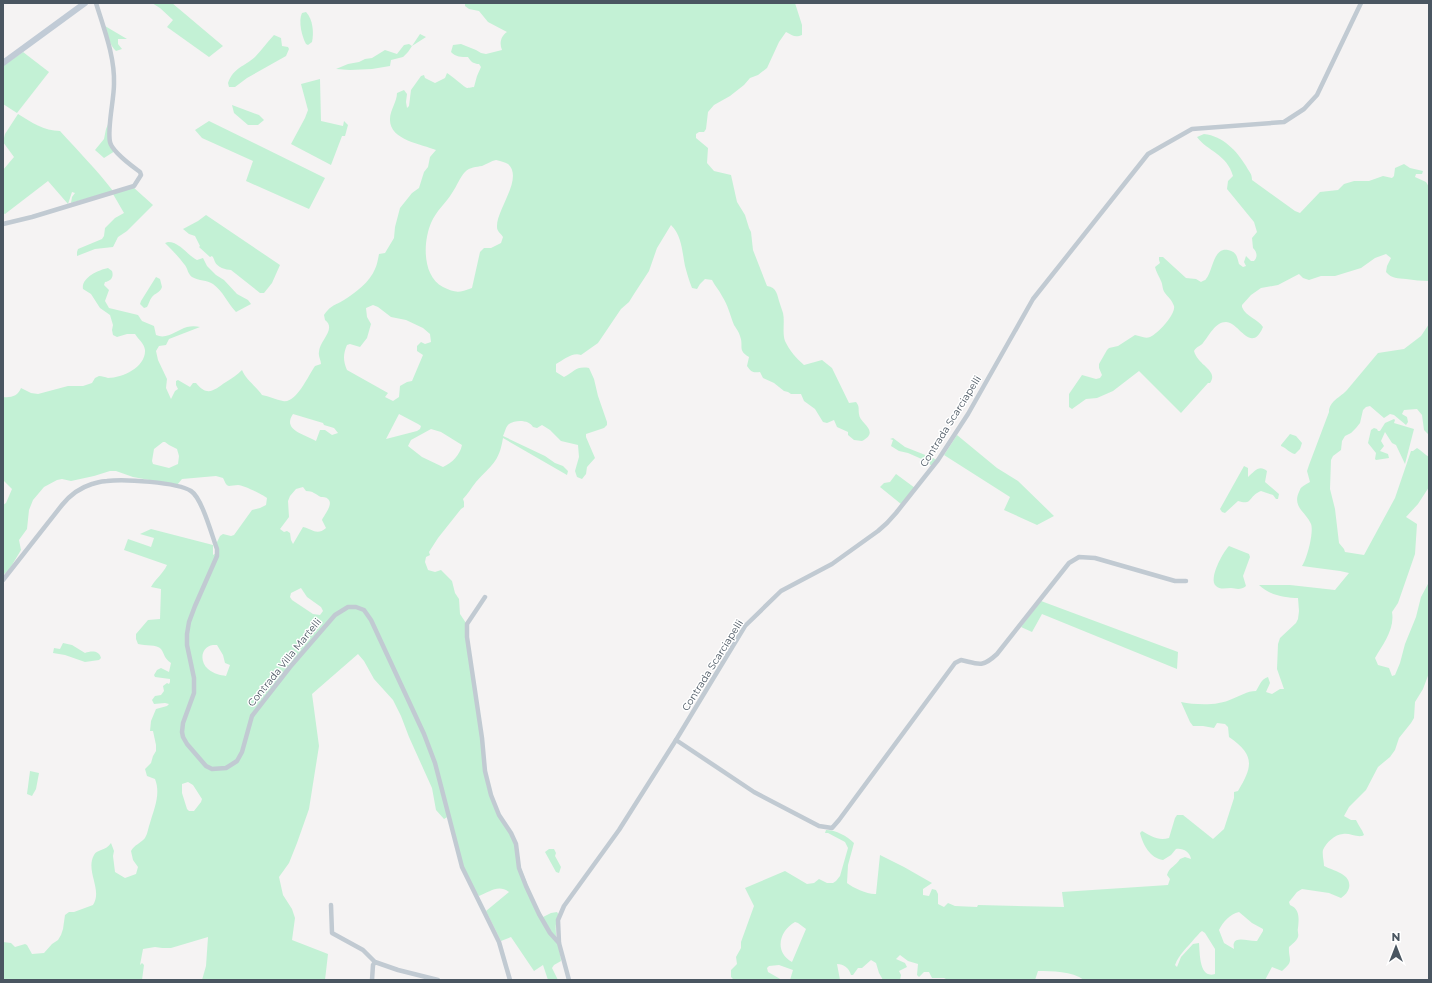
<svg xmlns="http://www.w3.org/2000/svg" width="1432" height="983" font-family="Montserrat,sans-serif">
<rect width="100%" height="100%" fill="#f5f3f3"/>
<g fill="#c3f1d5" fill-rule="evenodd">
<polygon points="152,3 172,3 223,46 209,57 167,27 173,20 160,8"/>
<path d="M465 3H795L802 25V35C795 38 792 35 786 32L779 42 767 68 758 75 750 78 744 85 730 96 714 105 708 112 706 129 704 132H699L696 134V138L708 148 707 163 714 171 731 175 737 202 745 215 749 228 751 232 753 250 767 286C777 287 777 295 780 304 781 307 782 310 783 313 785 322 782 332 785 341 789 350 797 359 804 365L822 360 832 368 849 403 856 402C860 407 858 409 859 414 859 423 881 431 862 441L854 440 848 435V432L837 427 834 420 827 423 823 422 815 409 804 401 801 394H791L788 392 784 391 774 383 763 378 760 372C753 373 751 372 747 366L749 357C737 350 744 346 740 336 739 332 736 328 734 325 730 315 728 305 722 296 719 290 715 286 712 280L705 279 700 284 697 289 692 288C689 281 687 273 685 266 682 251 682 236 671 225L657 248 649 271 634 294 629 302 621 309 598 343 581 355C572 352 564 360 556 364V372L564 377C575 372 575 366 589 368L594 379 598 396 607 422V425L604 428 586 434V437L595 458 587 467 586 474 582 479 577 477 575 471 579 457 578 445 561 441 550 430 542 425 537 428 533 427C530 420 516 419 509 424 506 426 505 432 503 436L545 456 555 463 563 466 568 471 567 475 503 438C499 463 491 465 476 482 471 488 468 494 463 499L464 502V507L461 509 438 538 429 552 430 555 426 557 425 562 428 570 435 572 441 570 452 581 455 593 459 599 460 614 466 623 487 787 515 845 516 856 541 918 551 913 557 912 559 915C551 929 560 947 561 961L554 965 552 968 558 980H548L543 965 534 971 511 937 501 941 486 911 509 892C498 884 490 892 479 896L476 892 462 864 449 816 444 819 436 810 432 788 409 737 401 716 393 700 374 679 364 661 358 654 312 694 319 746 309 809 297 843 289 863 279 877 283 895 292 909 295 918 292 940 328 954 325 980H202L206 966 208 937 171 948H162L155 947 143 949 140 965 142 963 144 965 142 980H3V942L11 943 15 947 25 944 27 945 32 954 44 953 52 944 58 940 61 935 63 929 65 915 69 912H74L93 905C103 890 85 871 94 855 97 849 106 851 111 843L114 851 113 856 115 872 125 878 136 874 138 867 133 860 131 851C134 845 141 843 145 838 148 833 148 828 150 823 154 809 161 794 155 779L147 776 145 769 151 763 153 756 156 751V745L153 731H150L151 721 156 709 167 706 169 704 165 703 154 704 152 700 155 696 161 695 164 691 163 686 167 683 169 684 170 682V679L155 677 154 675 157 670 161 668 169 672 171 663C164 658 165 655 161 649 157 644 145 646 138 644L136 639V634L148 620 160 619 161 589 151 587C155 579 163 574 167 565L124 550 128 539 151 547 154 538 140 534 151 529 213 545V555L216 553V544L220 536 223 534 231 536 234 535 252 510 260 508 266 505 267 498C262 494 245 486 238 485 235 485 231 486 229 486 225 485 225 481 223 478L216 476 182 479 177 485 133 477 116 471H110L94 476 71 481 62 479 57 480 44 487 33 500 29 510 27 529 19 540 21 550 9 570 3 575V505L6 503 12 489 3 480V397C11 398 18 396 21 388L31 393 38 394 68 386H83L92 383 95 378 99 376C102 376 105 377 108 378 123 378 146 367 145 350 144 343 138 339 135 334H127L117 337 113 335 112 330 113 325 110 315 100 308 91 294 83 289C81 278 98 270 108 268L112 271C114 277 111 281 105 282L104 285 109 290 105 301 109 308 138 315 142 321 154 326 156 335C167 340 177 330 187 327 191 326 196 326 200 327L169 339 166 345 159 346 156 351 158 360 167 379 166 388 171 399 175 391 178 389 176 385V381L178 380 190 387 193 383H196C208 398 215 389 226 382 232 378 237 375 242 370 246 380 256 386 262 395 269 396 276 400 283 401 296 404 308 376 315 366L321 364C321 360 318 356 319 352 319 341 337 329 325 320L324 315C331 305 334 306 344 300 355 293 370 282 375 269 377 265 378 259 379 254L385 253 394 238 395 227 400 208 412 193 419 188 424 172 428 167 430 157 436 150C422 144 389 140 390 119 390 110 397 102 397 93L404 90 407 94 406 102 407 108 409 106 411 90 421 76 424 75 425 78 435 83 445 78 447 73C452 76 464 87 467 88 468 88 474 87 474 87L477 76 481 67 479 64C474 64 471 62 468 57 461 57 456 57 451 52L453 45 461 44 476 50 481 53 486 54 502 50C499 43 501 36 507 32L488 22 479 11 469 9 465 6ZM496 160C500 161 505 162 508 164 524 178 496 210 497 227 497 232 501 233 503 237L501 243 491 248H484L480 252 472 288C459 293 455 293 443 287 422 276 423 242 431 223 436 211 446 203 452 193 457 186 460 177 465 172 470 167 476 167 482 166 487 164 491 161 496 160ZM373 305 378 307 391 317 406 320 423 328 430 334 431 342 425 344 421 342 417 346V351L423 355 412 381 407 382 400 386 399 397 393 401 385 397 388 393 347 370C343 361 343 354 347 345L350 344 360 347 367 338 371 324 367 317 366 308ZM293 414 323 423 324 425 334 428 338 433 332 435 325 430H320L316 441C304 434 282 430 293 414ZM399 414 418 424 421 426 420 429 417 431 386 439ZM431 429 441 432 462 445C460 455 452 463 443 467L422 457 408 446 411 440ZM163 442H165L169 445 177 449 179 456 178 464 169 468 153 464 152 461 154 449ZM303 487 306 491C313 491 315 494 321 497 323 497 326 497 328 499 334 504 324 515 322 520L326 528C317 536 312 529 303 527L293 544 291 540 290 533 287 531 284 532 280 529 289 517 288 501 290 496 296 489ZM301 588 307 597 321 607 323 611 320 615 313 614 292 600 290 597 291 593ZM213 645H217L223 655 225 663 230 665 226 676C220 675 214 674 208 669 199 661 201 647 213 645ZM188 782 193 785 202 799 201 802 194 811H189L187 809 182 793V784Z"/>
<path d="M306 12C313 19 314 33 312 42L308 45 306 44C302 37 298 21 302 13Z"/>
<path d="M105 26 127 39H118V44L122 49 116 51C109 45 108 34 105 26Z"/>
<polygon points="420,34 426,37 412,46 408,52 403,57 391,60 390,66 372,69 350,70 336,69 348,64 359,62 365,59 372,58 385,50 397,54 404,45 409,44 412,46"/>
<path d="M274 35 281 38 282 46 288 47 289 49 286 56 247 78 235 87H229L228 83C234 67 244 67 255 57 262 50 267 42 274 35Z"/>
<polygon points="23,52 49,72 17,113 3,104 3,66"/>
<polygon points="320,79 321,121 343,126 344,121 348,125 345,136 342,136 331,165 291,144 305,118 308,110 301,84"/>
<polygon points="232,105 259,115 264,120 258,125 248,125 234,113"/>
<path d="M18 114C31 122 44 131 60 131 78 151 97 170 113 191L71 203 72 197 75 193 72 192 68 204 48 181 5 214 3 213V170L14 157 3 142 5 134Z"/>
<polygon points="209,121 325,178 309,209 246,181 253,161 202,138 195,130"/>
<polygon points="109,122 108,136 115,151 104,158 95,150 104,139 106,129"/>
<path d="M1204 134C1223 136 1237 151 1246 166 1249 172 1252 173 1252 180L1295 211 1300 213 1320 192 1338 190 1344 184 1354 181H1369L1383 176 1392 178 1394 176 1395 168 1404 164 1410 168 1423 171 1422 174H1416L1415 177 1426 182 1429 187V281C1421 281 1414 280 1406 279 1398 278 1392 279 1386 272L1387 266 1391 258 1386 254 1375 258 1361 268 1335 276H1321L1309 280 1303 278 1299 274 1278 285 1261 288 1251 295 1242 305V307C1246 317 1258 319 1263 327 1251 355 1239 322 1226 322 1215 322 1209 336 1203 343 1201 346 1197 346 1194 351 1198 366 1219 370 1210 383H1208C1199 393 1190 403 1181 413L1139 371 1113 391 1097 398 1086 399 1072 409 1069 407V394L1082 375 1096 379 1100 378 1102 375 1099 368V364L1107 350 1109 348 1118 346 1135 335C1140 336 1145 339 1150 337 1158 334 1176 314 1174 306 1172 300 1168 297 1165 293 1162 289 1163 285 1161 281 1159 276 1156 272 1155 267L1160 263 1159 260V257H1163L1186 278 1196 279 1201 282C1202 281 1206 280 1206 279 1213 271 1213 247 1228 250 1237 252 1237 257 1239 264L1243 267 1246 266 1244 262 1246 256 1251 261H1254C1258 257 1257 252 1253 248L1252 238 1257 232 1254 222 1227 189 1228 181 1233 176C1227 154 1207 151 1197 137Z"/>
<polygon points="133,187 153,205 127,231 118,237 113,247 95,249 77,256 77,252 78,249 102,239 104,236 105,228 115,218 124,213 113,194"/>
<path d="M206 215 280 265 272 283 264 293H260L231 270C226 270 217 267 215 262 214 260 214 258 212 256L210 257 199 247 200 246 195 236 189 234 183 229 198 221Z"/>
<path d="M168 242C180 242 187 255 197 260L203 258 207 266 216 275 224 280 237 294 248 300 251 304 236 312C228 304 223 291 213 284 207 280 199 281 192 277 187 273 188 268 184 264 179 257 172 250 165 243Z"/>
<path d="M156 277 160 279 162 287C160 293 155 293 152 297 149 301 149 304 147 307L144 308 140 304 141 301Z"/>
<path d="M1429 324V435L1424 430 1422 415 1417 409 1404 410 1402 414 1407 417 1408 422 1406 425 1394 415 1390 414 1384 418 1370 406 1366 407 1363 410 1360 423 1356 428 1351 433 1345 436 1342 441 1341 450 1333 456 1331 460 1330 489 1335 509 1339 543 1344 549 1345 552 1364 555 1395 498 1411 451H1413L1417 448C1422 451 1424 454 1429 457V487L1418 504 1406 517 1417 524 1415 554 1398 603 1392 612C1395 629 1383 644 1375 658L1378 665 1389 668 1392 676 1395 675 1400 663 1405 644 1416 617 1421 597 1429 582V673L1423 689 1415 702 1414 718 1411 723 1399 738 1395 750 1390 757 1378 767 1366 790 1349 807 1344 816 1351 820H1356C1358 825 1362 829 1364 835L1362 836C1356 837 1349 833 1343 834 1335 834 1326 843 1323 850 1322 854 1324 862 1324 866 1334 871 1352 874 1349 888 1348 892 1345 895 1341 898L1329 893 1302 889 1297 892 1289 902 1290 905C1300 909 1299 919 1298 928 1297 931 1299 934 1298 937 1296 942 1292 944 1289 947 1288 960 1295 960 1282 971L1272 967 1265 980H1084C1072 971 1052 971 1038 971L1035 980H948L944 978H932L929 972H924L919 977 917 975 918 964 908 961 900 955 896 959 905 963 907 967 899 971 901 975 900 980H883L879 973 876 963 871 960 862 968H858L853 975H851C849 968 844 964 837 964L840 980H790L793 970 779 965 769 966 767 968 768 972 782 980H734L731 977V970L737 964 736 957 741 948V942L754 906 745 888 785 871 807 884 814 883 819 879 827 883H833L836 881 840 876 848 848 845 842 828 833H825L826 830C836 830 847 836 854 843L848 865 847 883C853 888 869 895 876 894L880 855 904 867 932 883 923 889V895L929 896 932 889 936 890 938 894V904L944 907 948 903 955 906 977 907 978 905 1064 907 1062 892 1168 885 1170 879 1167 875C1169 867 1176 866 1180 859L1185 857 1191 859C1190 852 1183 848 1176 849L1171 855 1163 860C1150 858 1143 845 1140 833L1142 831C1151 836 1158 841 1169 838L1175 818 1177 815H1183L1213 839 1224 829 1234 798V792L1238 791C1253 766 1255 755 1229 737L1228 727 1225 724 1217 723 1214 728 1203 726H1193L1190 722 1181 702C1196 705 1218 706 1232 699 1240 696 1247 691 1256 691 1260 685 1261 679 1268 677L1270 683 1266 692 1272 694 1280 689H1284L1277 669 1278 644 1280 638 1296 623 1298 619 1299 611 1298 598C1285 598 1269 595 1259 585H1290L1335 590 1349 573 1340 571 1302 566C1307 559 1314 532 1311 524 1306 512 1292 507 1299 492 1300 490 1300 488 1302 487 1304 485 1307 484 1310 482L1307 471 1309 465 1329 412C1329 401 1341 397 1347 390L1378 353 1404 349 1421 336ZM1239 912 1252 923 1263 929V931L1257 941C1251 942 1236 936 1234 943 1233 945 1234 947 1234 949L1224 943 1219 930C1223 922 1230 914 1239 912ZM795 922 798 923 806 929 792 962C774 952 779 931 795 922ZM1202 931 1205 933 1215 949V974C1199 979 1200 953 1199 943L1193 944 1181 957 1177 967 1175 965C1179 954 1188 947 1195 938 1198 935 1199 933 1202 931Z"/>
<polygon points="1394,419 1395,420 1394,423 1414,429 1405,464 1396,445 1392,443 1385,432 1381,441 1384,446 1380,451 1388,454 1389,458 1376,460 1375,459 1376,453 1368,443 1371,430 1374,428 1377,429 1378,431 1380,431 1385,423"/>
<path d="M1290 434 1296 436 1302 443 1300 449 1295 454C1289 453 1287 448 1281 446V445Z"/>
<polygon points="957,435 997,468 1018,481 1054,516 1037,525 1004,510 1010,497 944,455"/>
<polygon points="893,438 905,447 933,458 936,460 932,466 924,460 908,453 899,451 891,446 893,440 890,439"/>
<path d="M1244 466 1248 468V477C1254 472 1259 464 1267 471L1265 482 1279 494 1278 499H1276L1273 495 1261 491C1248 496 1253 506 1238 501L1225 513 1222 512 1220 509Z"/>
<polygon points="896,474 915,488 901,504 880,487 884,483 890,482"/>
<path d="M1229 546 1249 554 1250 557 1243 576 1246 586C1241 590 1237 589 1231 588 1226 588 1220 590 1216 586 1208 579 1223 552 1229 546Z"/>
<polygon points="1041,601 1178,652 1177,669 1042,614 1032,632 1021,627"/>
<path d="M63 643 72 645 85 653C91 651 99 650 101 658L99 660 85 662 65 655 53 653 54 648 60 649Z"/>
<polygon points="30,771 39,773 36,789 32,796 27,794"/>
<polygon points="549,849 554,849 556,853 555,856 561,867 559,873 556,872 545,852"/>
</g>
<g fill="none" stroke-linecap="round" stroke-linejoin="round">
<g stroke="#c1cad2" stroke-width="4.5">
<path d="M3 224 32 217 134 186 141 175 140 172C132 166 112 152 110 142 107 128 114 100 114 84 115 57 104 29 96 3"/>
<path d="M3 580 62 505C70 495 79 488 92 484 96 483 102 481 107 481 124 479 177 482 191 491 202 498 212 536 217 549V556L195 606 189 622 187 634V645L194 678V693L183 723 182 732 183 737 187 744 206 766 212 769 226 768 237 761 242 752 252 716 290 667 335 615 348 607H356L364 610 371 620 424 734 435 763 462 867 499 942 510 980"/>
<polyline points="485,597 467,624 467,637 482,738 485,771 491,795 499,815 511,833 516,844 519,868 526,886 539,914 550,933 559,943 569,980"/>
<path d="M676 740 754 792 819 826 832 828 839 820 955 663 961 660C979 664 982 668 997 654L1069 563 1079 557 1095 558 1175 581H1186"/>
<polyline points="331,905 332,933 363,950 375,962 398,970 438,980"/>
<polyline points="559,943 558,920 564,906 619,830 676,740 745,626 781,591 832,564 878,531 887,523 896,513 938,460 968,414 1033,299 1148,154 1192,129 1284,122 1304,109 1317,95 1361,3"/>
<polyline points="372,980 373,965 375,962"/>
</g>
<polyline stroke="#c1cbd6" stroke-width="6" points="3,63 85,3"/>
</g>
<g text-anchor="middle" stroke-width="3" stroke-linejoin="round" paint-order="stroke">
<g font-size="10" fill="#4a5661" stroke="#fff">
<text transform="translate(950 421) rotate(-58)" y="4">Contrada Scarciapelli</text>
<text transform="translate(284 662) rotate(-51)" y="4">Contrada Villa Martelli</text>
<text transform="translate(712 665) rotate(-58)" y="4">Contrada Scarciapelli</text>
</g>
</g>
<rect width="1432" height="983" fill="none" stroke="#4a5661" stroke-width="8"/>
<g transform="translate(1396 947)" stroke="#ffffff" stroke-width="3" paint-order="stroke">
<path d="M0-3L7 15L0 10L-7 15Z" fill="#4a5661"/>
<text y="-6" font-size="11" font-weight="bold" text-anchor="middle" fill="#4a5661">N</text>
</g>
</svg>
